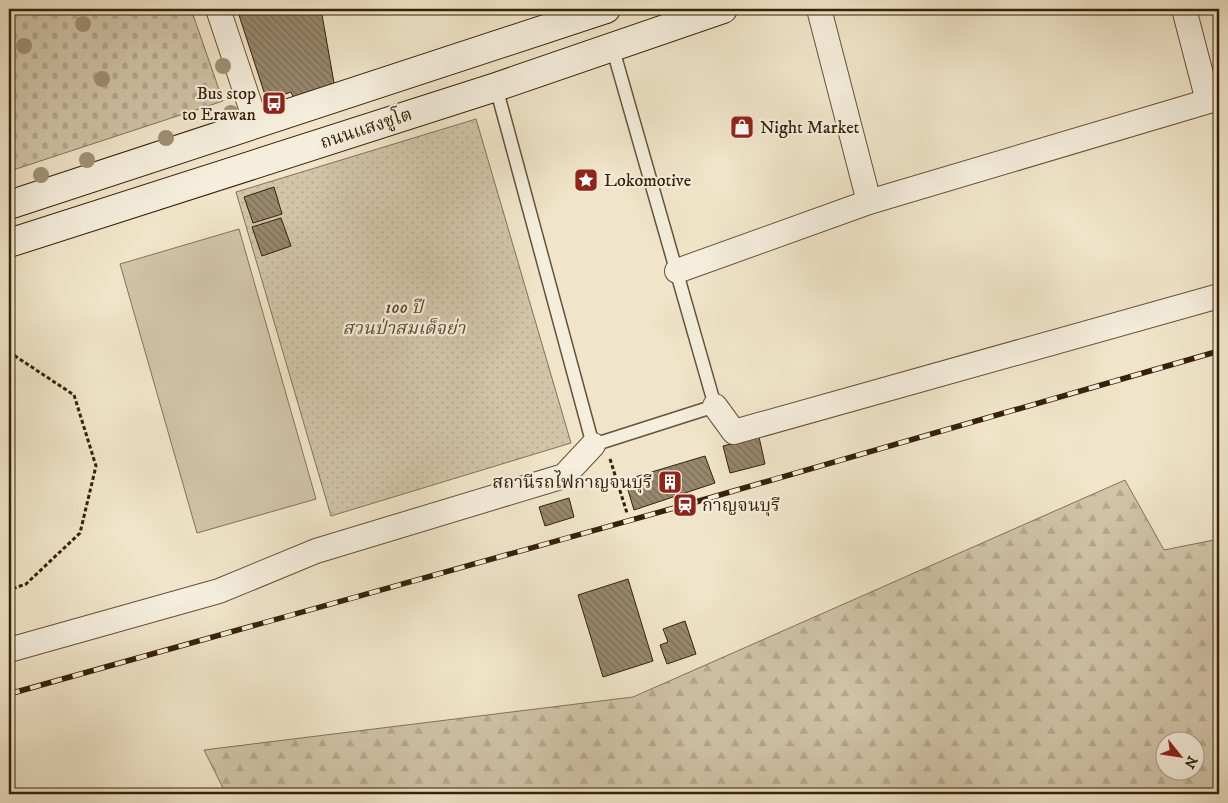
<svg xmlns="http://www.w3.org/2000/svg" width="1228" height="803" font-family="'IM FELL DW Pica','Noto Serif Thai',serif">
<defs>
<pattern id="forest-firs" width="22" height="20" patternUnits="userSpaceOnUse" patternTransform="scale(1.25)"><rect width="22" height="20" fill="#d1c4a9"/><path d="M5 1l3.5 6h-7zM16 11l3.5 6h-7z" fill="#b4a890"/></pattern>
<pattern id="cemetery-stones" width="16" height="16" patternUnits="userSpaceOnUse" patternTransform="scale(1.25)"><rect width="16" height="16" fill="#d1c4a9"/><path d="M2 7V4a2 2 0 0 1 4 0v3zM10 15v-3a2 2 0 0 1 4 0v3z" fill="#b4a890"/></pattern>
<pattern id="park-dots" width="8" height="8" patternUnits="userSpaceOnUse" patternTransform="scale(1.25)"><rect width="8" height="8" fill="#d1c4a9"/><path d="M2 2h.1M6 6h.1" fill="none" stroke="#b4a890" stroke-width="1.8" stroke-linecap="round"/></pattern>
<pattern id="building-back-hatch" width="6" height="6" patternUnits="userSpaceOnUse" patternTransform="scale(1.25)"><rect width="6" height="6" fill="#97876d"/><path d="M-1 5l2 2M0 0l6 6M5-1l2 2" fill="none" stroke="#7c6e58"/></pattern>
</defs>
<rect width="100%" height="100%" fill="#f0e5ca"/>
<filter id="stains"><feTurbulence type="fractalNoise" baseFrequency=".004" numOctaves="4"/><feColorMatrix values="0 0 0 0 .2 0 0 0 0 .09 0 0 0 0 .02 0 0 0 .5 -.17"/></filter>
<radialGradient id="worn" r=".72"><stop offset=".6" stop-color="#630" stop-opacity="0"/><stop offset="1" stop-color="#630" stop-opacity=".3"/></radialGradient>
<polygon fill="#d1c4a9" stroke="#847258" points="239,229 316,499 197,533 120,264"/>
<path fill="url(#forest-firs)" stroke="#847258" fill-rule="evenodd" d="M1125 480 1164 550 1219 539V794H226L204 750 633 697ZM1166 740H1196V770H1166Z"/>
<polygon fill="url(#cemetery-stones)" stroke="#847258" points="9,9 191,9 223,101 13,170 9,158"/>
<polygon fill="url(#park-dots)" stroke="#847258" points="476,119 571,443 331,516 236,192"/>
<g fill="url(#building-back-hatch)" stroke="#372108">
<polygon points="237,9 321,9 334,83 296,103 291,92 267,101"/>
<polygon points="9,158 14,174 9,176"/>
<polygon points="274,187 282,214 253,223 244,197"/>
<polygon points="281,218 291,246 262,256 252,227"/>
<polygon points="759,437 765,464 730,473 723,446"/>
<polygon points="705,456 715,483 634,510 625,480"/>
<polygon points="569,498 574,517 545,526 539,507"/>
<polygon points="628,579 653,661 603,677 578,595"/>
<polygon points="685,621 696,654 667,664 660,645 668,642 663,629"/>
</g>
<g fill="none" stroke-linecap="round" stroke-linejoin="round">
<g stroke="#655238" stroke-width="15">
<polyline id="service" points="496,87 593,445 715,406 612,46"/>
</g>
<g stroke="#655238" stroke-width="26">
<g id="minor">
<polyline points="218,9 256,123"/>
<polyline points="819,9 869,202"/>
<polyline points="1184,9 1208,101"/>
<polyline points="677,271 869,202 1219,98"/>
<polyline points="715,406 734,432 1219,296"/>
<polyline points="9,650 219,591 316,551 564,476 593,445"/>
</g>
</g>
<g stroke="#372108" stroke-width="30">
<g id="secondary">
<polyline points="9,205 606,9"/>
<polyline points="9,243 496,87 723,9"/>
</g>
</g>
<g stroke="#372108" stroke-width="3" stroke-dasharray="4 2.5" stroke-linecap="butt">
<polyline points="9,352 74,395 96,466 80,533 26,584 9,590"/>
<polyline points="610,459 627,513"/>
</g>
<use href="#service" stroke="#f5eedd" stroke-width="12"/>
<use href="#minor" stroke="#f5eedd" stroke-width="24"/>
<use href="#secondary" stroke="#f5eedd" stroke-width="28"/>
<g stroke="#372108" stroke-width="5.5">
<polyline id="rail" points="9,694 685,505 1219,351"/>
</g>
<use href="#rail" stroke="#f5eedd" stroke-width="4" stroke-dasharray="11" stroke-linecap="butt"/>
</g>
<g fill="#a09075">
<circle cx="83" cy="24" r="8"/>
<circle cx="24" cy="46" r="8"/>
<circle cx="223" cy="66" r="8"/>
<circle cx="102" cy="79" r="8"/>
<circle cx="231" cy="113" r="8"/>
<circle cx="166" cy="138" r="8"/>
<circle cx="87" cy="160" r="8"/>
<circle cx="41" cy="175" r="8"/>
</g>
<defs>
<g id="bus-square" transform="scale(1.25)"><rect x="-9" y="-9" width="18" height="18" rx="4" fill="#8f2418" stroke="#f5eedd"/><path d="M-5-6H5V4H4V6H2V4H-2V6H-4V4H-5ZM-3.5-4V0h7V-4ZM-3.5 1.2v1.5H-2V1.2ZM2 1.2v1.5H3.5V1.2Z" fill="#fff"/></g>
<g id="shop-square" transform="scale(1.25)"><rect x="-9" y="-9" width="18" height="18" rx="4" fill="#8f2418" stroke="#f5eedd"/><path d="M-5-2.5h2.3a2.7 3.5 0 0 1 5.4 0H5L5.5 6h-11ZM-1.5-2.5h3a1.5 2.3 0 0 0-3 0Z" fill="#fff"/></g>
<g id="sight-square" transform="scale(1.25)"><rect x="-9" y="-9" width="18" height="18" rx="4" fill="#8f2418" stroke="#f5eedd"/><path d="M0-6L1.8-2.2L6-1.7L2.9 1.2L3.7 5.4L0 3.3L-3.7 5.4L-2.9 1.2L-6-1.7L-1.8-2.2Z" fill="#fff"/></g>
<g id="building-square" transform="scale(1.25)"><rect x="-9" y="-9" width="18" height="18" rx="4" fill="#8f2418" stroke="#f5eedd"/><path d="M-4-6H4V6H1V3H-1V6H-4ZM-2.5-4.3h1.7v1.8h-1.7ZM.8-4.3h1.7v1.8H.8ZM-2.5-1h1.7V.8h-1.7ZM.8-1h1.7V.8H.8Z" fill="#fff"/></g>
<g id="station-square" transform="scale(1.25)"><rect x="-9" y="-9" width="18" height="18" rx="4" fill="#8f2418" stroke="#f5eedd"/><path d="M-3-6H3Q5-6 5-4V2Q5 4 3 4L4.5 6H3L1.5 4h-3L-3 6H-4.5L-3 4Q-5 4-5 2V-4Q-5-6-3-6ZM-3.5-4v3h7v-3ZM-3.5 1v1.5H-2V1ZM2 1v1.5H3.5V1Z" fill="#fff"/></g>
</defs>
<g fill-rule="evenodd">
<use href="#bus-square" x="274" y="103"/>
<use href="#shop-square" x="742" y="127"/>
<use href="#sight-square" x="586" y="180"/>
<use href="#building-square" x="670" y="482"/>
<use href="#station-square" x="685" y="505"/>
</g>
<g text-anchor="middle" stroke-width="4.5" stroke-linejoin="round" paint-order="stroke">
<g font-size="18" fill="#372108" stroke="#f5eedd" text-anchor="start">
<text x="256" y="99" text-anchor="end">Bus stop<tspan x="256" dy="21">to Erawan</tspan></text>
<text x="760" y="133">Night Market</text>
<text x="604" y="186">Lokomotive</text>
<text x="652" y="488" text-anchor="end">สถานีรถไฟกาญจนบุรี</text>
<text x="702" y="511">กาญจนบุรี</text>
</g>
<g font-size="18" fill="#372108" stroke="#f5eedd">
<text transform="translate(366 128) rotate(-18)" y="6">ถนนแสงชูโต</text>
</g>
<g font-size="18" font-style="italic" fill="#5e4a30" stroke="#f5eedd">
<text x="404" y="313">100 ปี<tspan x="404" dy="21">สวนป่าสมเด็จย่า</tspan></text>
</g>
</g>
<rect width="1228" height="803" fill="none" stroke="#f0e5ca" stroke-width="30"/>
<rect x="10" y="10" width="1208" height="783" fill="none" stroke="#372108" stroke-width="2.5"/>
<rect x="15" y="15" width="1198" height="773" fill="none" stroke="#372108"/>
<g transform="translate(1180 756) rotate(120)"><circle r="24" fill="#f5eedd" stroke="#a99c88"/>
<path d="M0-4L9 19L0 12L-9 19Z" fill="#8f2418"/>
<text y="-8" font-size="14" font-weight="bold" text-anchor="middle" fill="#372108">N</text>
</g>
<rect width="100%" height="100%" filter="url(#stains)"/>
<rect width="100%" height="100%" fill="url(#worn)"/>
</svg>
